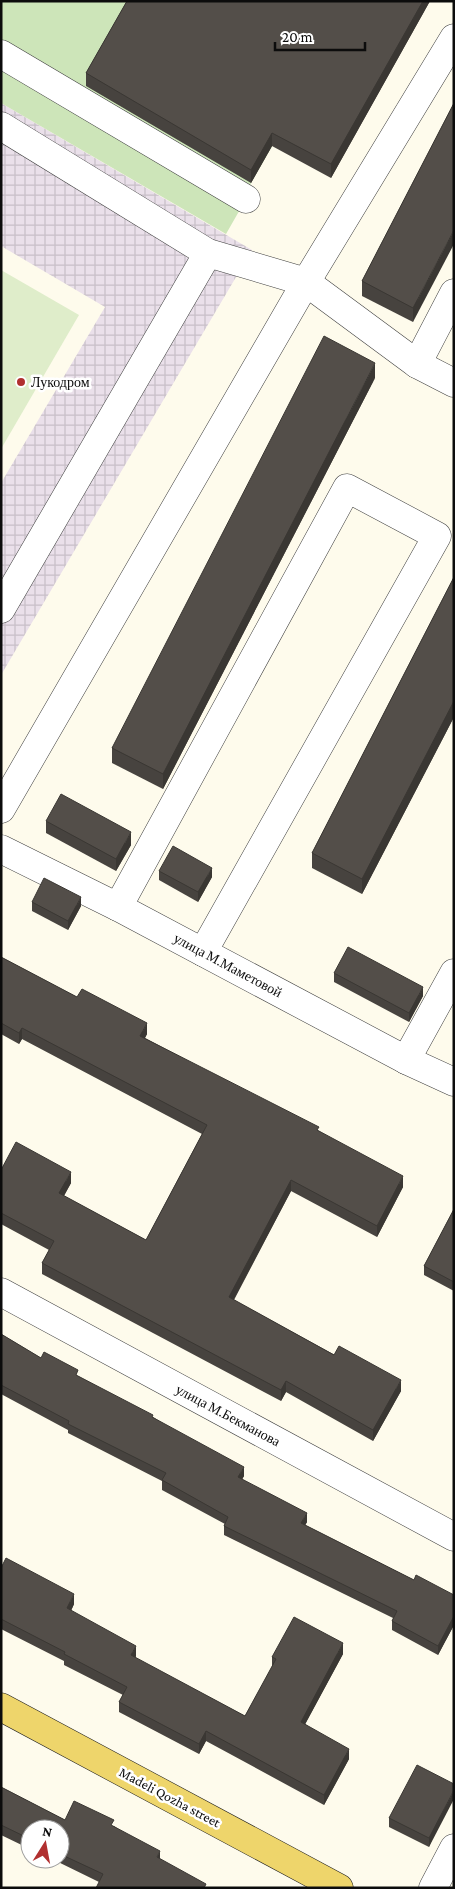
<svg xmlns="http://www.w3.org/2000/svg" width="455" height="1889" font-family="'Crimson Pro',serif">
<defs>
<pattern id="industrial-grid" width="8" height="8" patternUnits="userSpaceOnUse" patternTransform="scale(1.25)"><rect width="8" height="8" fill="#eae0ea"/><path d="M0 4h8M4 0v8" fill="none" stroke="#c8bfc8"/></pattern>
</defs>
<rect width="100%" height="100%" fill="#fefbec"/>
<polygon fill="url(#industrial-grid)" points="1,103 252,250 1,675 1,483 105,307 1,246"/>
<polygon fill="#cde5b9" points="1,1 356,1 251,183 246,199 226,234 1,103"/>
<polygon fill="#dfedca" points="1,270 79,315 1,449"/>
<g fill="none" stroke-linecap="round" stroke-linejoin="round">
<g stroke="#3f3f3f" stroke-width="29">
<g id="minor">
<polyline points="1,54 246,199"/>
<polyline points="1,126 208,253 306,282 417,364 454,383"/>
<polyline points="417,364 454,293"/>
<polyline points="1,609 208,253"/>
<polyline points="1,809 306,282 454,38"/>
<polyline points="1,849 118,907 406,1060 454,1082"/>
<polyline points="118,907 347,488 437,536 203,952"/>
<polyline points="406,1060 454,973"/>
<polyline points="1,1292 454,1537"/>
<polyline points="433,1888 454,1848"/>
</g>
</g>
<g stroke="#1d1d1d" stroke-width="29">
<polyline id="major" points="1,1707 339,1888"/>
</g>
<use href="#minor" stroke="#fff" stroke-width="28"/>
<use href="#major" stroke="#eed56b" stroke-width="28"/>
</g>
<g fill="#47433f">
<polygon points="127,1 430,1 331,178 272,146 251,183 86,86 86,73"/>
<polygon points="454,103 413,322 362,296 362,281"/>
<polygon points="375,378 163,789 112,763 112,748"/>
<polygon points="454,577 454,717 362,894 312,868 312,853"/>
<polygon points="46,821 131,845 116,871 46,833"/>
<polygon points="159,871 212,877 198,902 159,880"/>
<polygon points="32,902 81,906 68,930 32,911"/>
<polygon points="1,957 147,1034 145,1038 319,1131 403,1187 377,1237 291,1191 234,1300 401,1391 373,1441 286,1392 281,1401 42,1274 42,1263 49,1250 1,1224 1,1170 71,1183 64,1196 146,1240 202,1134 22,1039 19,1044 1,1034"/>
<polygon points="334,973 423,996 409,1022 334,982"/>
<polygon points="454,1209 454,1291 424,1275 424,1266"/>
<polygon points="1,1334 41,1358 78,1376 153,1417 244,1476 242,1479 307,1522 305,1525 414,1580 454,1595 454,1625 438,1655 392,1630 392,1621 393,1618 224,1535 224,1526 225,1524 162,1490 162,1481 68,1433 68,1430 1,1394"/>
<polygon points="1,1568 74,1604 71,1611 136,1656 135,1658 245,1716 272,1667 272,1657 343,1654 305,1724 349,1759 324,1805 206,1741 199,1754 119,1712 119,1702 123,1695 64,1665 64,1661 1,1629"/>
<polygon points="454,1784 429,1847 389,1827 389,1818"/>
<polygon points="1,1787 65,1820 114,1826 160,1859 206,1888 99,1882 52,1859 60,1859 60,1829 30,1829 30,1849 1,1835"/>
</g>
<g fill="#3a3733">
<polygon points="423,1 430,1 331,178 331,164"/>
<polygon points="272,133 272,146 251,183 251,170"/>
<polygon points="454,230 454,244 413,322 413,308"/>
<polygon points="375,363 375,378 163,789 163,774"/>
<polygon points="454,701 454,717 362,894 362,879"/>
<polygon points="131,832 131,845 116,871 116,859"/>
<polygon points="212,868 212,877 198,902 198,892"/>
<polygon points="81,897 81,906 68,930 68,921"/>
<polygon points="423,987 423,996 409,1022 409,1013"/>
<polygon points="147,1023 147,1034 140,1047 140,1036"/>
<polygon points="22,1028 22,1039 19,1044 19,1033"/>
<polygon points="71,1172 71,1183 59,1204 59,1193"/>
<polygon points="403,1176 403,1187 377,1237 377,1226"/>
<polygon points="291,1180 291,1191 229,1308 229,1297"/>
<polygon points="401,1380 401,1391 373,1441 373,1430"/>
<polygon points="286,1381 286,1392 281,1401 281,1390"/>
<polygon points="244,1467 244,1476 238,1487 238,1477"/>
<polygon points="307,1513 307,1522 301,1533 301,1523"/>
<polygon points="74,1594 74,1604 67,1619 67,1608"/>
<polygon points="454,1616 454,1625 438,1655 438,1646"/>
<polygon points="343,1643 343,1654 301,1732 301,1722"/>
<polygon points="136,1646 136,1656 131,1666 131,1655"/>
<polygon points="206,1731 206,1741 199,1754 199,1744"/>
<polygon points="349,1749 349,1759 324,1805 324,1795"/>
<polygon points="454,1790 454,1799 429,1847 429,1838"/>
<polygon points="160,1851 160,1860 157,1857"/>
</g>
<g fill="#534e49" stroke="#3a3733">
<polygon points="127,1 423,1 331,164 272,133 251,170 86,73"/>
<polygon points="454,103 454,230 413,308 362,281"/>
<polygon points="324,336 375,363 163,774 112,748"/>
<polygon points="454,577 454,701 362,879 312,853"/>
<polygon points="61,794 131,832 116,859 46,821"/>
<polygon points="173,846 212,868 198,892 159,871"/>
<polygon points="44,878 81,897 68,921 32,902"/>
<polygon points="348,947 423,987 409,1013 334,973"/>
<polygon points="1,957 77,997 82,989 147,1023 140,1036 319,1127 317,1130 403,1176 377,1226 291,1180 229,1297 334,1355 339,1346 401,1380 373,1430 286,1381 281,1390 42,1263 54,1241 1,1213 1,1170 16,1142 71,1172 59,1193 146,1240 207,1125 22,1028 19,1033 1,1023"/>
<polygon points="454,1209 454,1282 424,1266"/>
<polygon points="1,1334 41,1358 44,1352 78,1370 76,1375 153,1415 152,1417 244,1467 238,1477 307,1513 301,1523 414,1580 416,1575 454,1595 454,1616 438,1646 392,1621 397,1611 224,1526 228,1517 162,1480 166,1473 68,1424 69,1421 1,1385"/>
<polygon points="6,1558 74,1594 67,1608 136,1646 131,1655 245,1716 276,1659 272,1657 294,1617 343,1643 301,1722 349,1749 324,1795 206,1731 199,1744 119,1702 127,1687 64,1654 65,1652 1,1619 1,1568"/>
<polygon points="417,1765 454,1784 454,1790 429,1838 389,1818"/>
<polygon points="1,1787 65,1820 74,1801 114,1820 111,1825 160,1851 157,1857 206,1884 204,1888 96,1888 103,1874 60,1854 60,1829 30,1829 30,1839 1,1825"/>
</g>
<circle fill="#b12f2f" stroke="#fff" stroke-width="2" cx="21" cy="382" r="5"/>
<g text-anchor="middle" stroke-width="5" stroke-linejoin="round" paint-order="stroke">
<g font-size="14" fill="#0c0c0c" stroke="#fff" text-anchor="start">
<text x="31" y="387">Лукодром</text>
</g>
<g font-size="14" fill="#0c0c0c" stroke="#fff">
<text transform="translate(228 965) rotate(28)" y="5">улица М.Маметовой</text>
<text transform="translate(228 1415) rotate(28)" y="5">улица М.Бекманова</text>
<text transform="translate(170 1797) rotate(28)" y="5">Madeli Qozha street</text>
</g>
</g>
<rect width="455" height="1889" fill="none" stroke="#0c0c0c" stroke-width="5"/>
<g transform="translate(45 1844) rotate(11)"><circle r="24" fill="#ffffff" stroke="#9e9e9e"/>
<path d="M0-4L9 19L0 12L-9 19Z" fill="#b12f2f"/>
<text y="-8" font-size="14" font-weight="bold" text-anchor="middle" fill="#0c0c0c">N</text>
</g>
<path d="M275 42v8h90v-8" fill="none" stroke="#0c0c0c" stroke-width="2.5"/>
<text x="282" y="42" font-size="15" fill="#0c0c0c" stroke="#ffffff" stroke-width="4" paint-order="stroke">20 m</text>
</svg>
